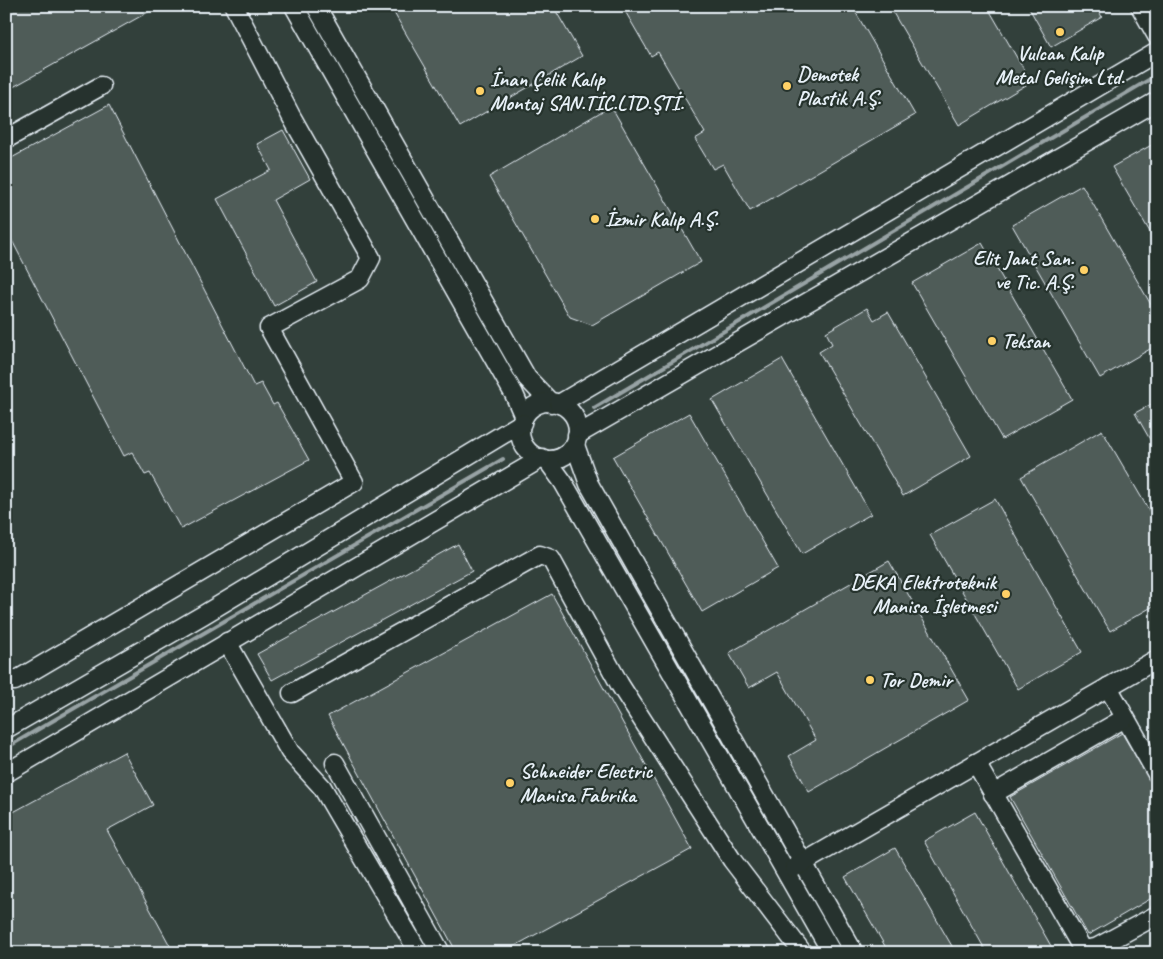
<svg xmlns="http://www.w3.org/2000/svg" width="1163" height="959" font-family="Caveat,sans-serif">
<rect width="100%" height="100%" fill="#26332d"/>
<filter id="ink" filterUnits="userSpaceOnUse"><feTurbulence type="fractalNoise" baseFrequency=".02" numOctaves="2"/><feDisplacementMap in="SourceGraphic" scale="10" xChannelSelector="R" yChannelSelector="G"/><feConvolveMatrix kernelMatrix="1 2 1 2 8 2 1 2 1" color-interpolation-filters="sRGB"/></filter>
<g filter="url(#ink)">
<rect fill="#333f3a" x="6" y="6" width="1151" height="947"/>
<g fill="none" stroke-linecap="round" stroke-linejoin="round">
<g stroke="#98a3a5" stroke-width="4">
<polyline points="594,408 1157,75"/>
<polyline points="6,748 503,459"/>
</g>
</g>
<g fill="#505c59" stroke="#e8f1f8">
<polygon points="6,6 159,6 6,91"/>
<polygon points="390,6 553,6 582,56 460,127"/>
<polygon points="622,6 852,6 915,115 750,211 723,164 713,169 695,139 705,133 658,52 651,56"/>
<polygon points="889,6 987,6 1031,82 959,125"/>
<polygon points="1028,6 1096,6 1102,17 1051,47"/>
<polygon points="109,105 254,386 261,383 273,405 277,403 309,460 181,529 150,473 145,475 132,452 124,456 6,229 6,161"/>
<polygon points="611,106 701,262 592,325 570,317 489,177"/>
<polygon points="283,130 310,179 273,200 317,282 274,306 217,199 271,170 257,144"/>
<polygon points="1157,142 1157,244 1112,167"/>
<polygon points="1082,185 1157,315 1157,345 1100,378 1012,225"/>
<polygon points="982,243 1072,399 1002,439 912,283"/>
<polygon points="867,308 874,320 888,312 971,456 903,496 819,352 832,344 826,332"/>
<polygon points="782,359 871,514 802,554 712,400"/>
<polygon points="1157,401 1157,452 1135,413"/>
<polygon points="689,413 778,568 702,612 613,457"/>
<polygon points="1102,430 1157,524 1157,604 1110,631 1021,477"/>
<polygon points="995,499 1082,652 1018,689 930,535"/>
<polygon points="458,544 472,571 272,680 257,654"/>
<polygon points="889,561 969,700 809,792 789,756 816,740 777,672 749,688 729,653"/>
<polygon points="552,594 692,849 502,953 457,953 328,716"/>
<polygon points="1122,733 1157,792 1157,895 1088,935 1010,797"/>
<polygon points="124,752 153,805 107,830 174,953 6,953 6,816"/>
<polygon points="975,812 1055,953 987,953 924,841"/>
<polygon points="895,848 956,953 889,953 845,877"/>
</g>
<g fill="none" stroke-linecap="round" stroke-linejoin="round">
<g stroke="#e8f1f8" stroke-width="21">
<g id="minor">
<polyline points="294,6 514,394 524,417"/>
<polyline points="316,6 527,378 551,403"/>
<polyline points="1140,6 1157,36"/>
<polyline points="6,139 101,86"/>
<circle cx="549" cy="431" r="29"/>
<polyline points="559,404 1157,52"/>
<polyline points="577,435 1157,101"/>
<polyline points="575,445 589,484 854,953"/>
<polyline points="547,460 563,482 832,953"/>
<polyline points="227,642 290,752 322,787 419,953"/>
<polyline points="6,681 15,681 354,482 269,328 360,279 371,258 291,116 234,6"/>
<polyline points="1108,687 1157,774"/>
<polyline points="292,693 540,555 551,559 620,685 732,860 803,953"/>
<polyline points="6,729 203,615 522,423"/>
<polyline points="335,763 441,953"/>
<polyline points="976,763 1083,950 1096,948 1157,915"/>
<polyline points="6,773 542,458"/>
<polyline points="993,794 1125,718"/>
<polyline points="794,868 1157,659"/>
</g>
</g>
<use href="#minor" stroke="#26332d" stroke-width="18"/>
</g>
</g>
<g fill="#ffd166" stroke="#26332d" stroke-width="2">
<circle cx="1060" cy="32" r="5"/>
<circle cx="787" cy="86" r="5"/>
<circle cx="480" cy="91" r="5"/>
<circle cx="595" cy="219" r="5"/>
<circle cx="1084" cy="270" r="5"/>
<circle cx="992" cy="341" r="5"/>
<circle cx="1006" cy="594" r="5"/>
<circle cx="870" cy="680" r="5"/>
<circle cx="510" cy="783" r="5"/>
</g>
<g text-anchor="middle" stroke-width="4.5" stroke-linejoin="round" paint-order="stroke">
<g font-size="21" font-weight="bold" fill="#e8f1f8" stroke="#26332d" text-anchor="start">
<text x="1060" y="60" text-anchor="middle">Vulcan Kalıp<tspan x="1060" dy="24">Metal Gelişim Ltd.</tspan></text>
<text x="797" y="81">Demotek<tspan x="797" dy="24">Plastik A.Ş.</tspan></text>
<text x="490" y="86">İnan Çelik Kalıp<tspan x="490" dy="24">Montaj SAN.TİC.LTD.ŞTİ.</tspan></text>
<text x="605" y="226">İzmir Kalıp A.Ş.</text>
<text x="1074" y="265" text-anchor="end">Elit Jant San.<tspan x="1074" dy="24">ve Tic. A.Ş.</tspan></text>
<text x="1002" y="348">Teksan</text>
<text x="996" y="589" text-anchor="end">DEKA Elektroteknik<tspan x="996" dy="24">Manisa İşletmesi</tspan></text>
<text x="880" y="687">Tor Demir</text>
<text x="520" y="778">Schneider Electric<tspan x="520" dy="24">Manisa Fabrika</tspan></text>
</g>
</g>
<rect width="1163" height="959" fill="none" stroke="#26332d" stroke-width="25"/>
<rect x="12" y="12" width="1138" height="934" fill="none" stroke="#e8f1f8" stroke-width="2" filter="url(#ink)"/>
</svg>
